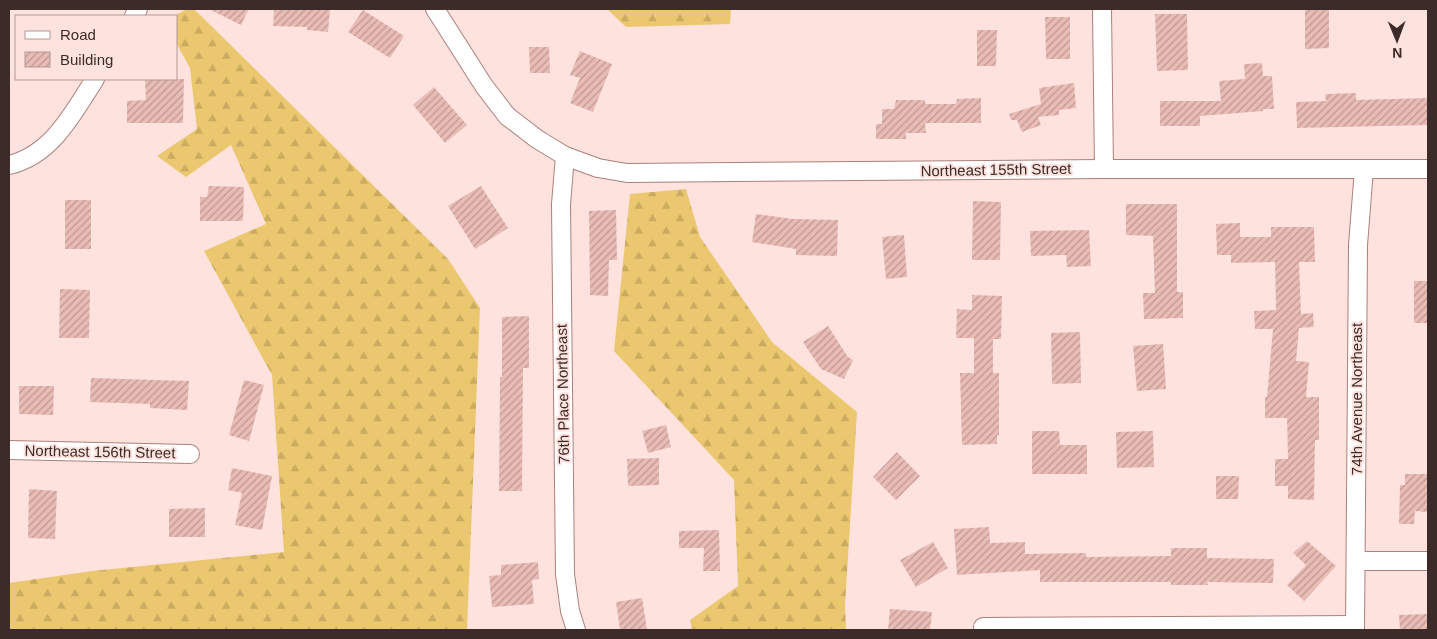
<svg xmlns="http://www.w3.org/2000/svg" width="1437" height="639" font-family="Helvetica,sans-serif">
<defs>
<pattern id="forest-firs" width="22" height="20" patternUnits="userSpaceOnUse" patternTransform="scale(1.25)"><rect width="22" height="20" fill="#ebc76f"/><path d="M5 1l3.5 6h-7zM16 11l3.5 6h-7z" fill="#caab60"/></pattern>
<pattern id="building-hatch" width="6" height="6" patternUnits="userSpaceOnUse" patternTransform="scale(1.25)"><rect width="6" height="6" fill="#e9bcb5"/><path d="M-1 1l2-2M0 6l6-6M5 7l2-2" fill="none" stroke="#be9993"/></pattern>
</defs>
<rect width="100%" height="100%" fill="#fee2de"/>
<g fill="url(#forest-firs)">
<polygon points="187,9 194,9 448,259 480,308 467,630 9,630 9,583 92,571 284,552 272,375 204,251 266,224 231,145 186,177 157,156 197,129 190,68 176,43 176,16 174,16"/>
<polygon points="607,9 731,9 730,24 626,27"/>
<polygon points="686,189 700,237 772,342 857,412 845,605 846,630 692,630 690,620 738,586 734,480 614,351 630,194"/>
</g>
<g fill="url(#building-hatch)">
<polygon points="209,9 249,9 241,25"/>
<polygon points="274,9 330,9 328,32 307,30 307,27 273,26"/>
<polygon points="1305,9 1329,9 1329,48 1305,49"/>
<polygon points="363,10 404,36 390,58 348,32"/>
<polygon points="1155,14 1187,14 1188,70 1157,71"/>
<polygon points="1045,17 1070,17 1070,59 1046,59"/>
<polygon points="977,30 997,30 996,66 977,66"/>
<polygon points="529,47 549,47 550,73 530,73"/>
<polygon points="580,51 612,64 593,112 570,103 580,78 570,75"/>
<polygon points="1262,63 1263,76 1272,76 1274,109 1263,109 1263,111 1200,116 1200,126 1160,126 1160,101 1221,101 1219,81 1245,79 1244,64"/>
<polygon points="145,79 184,79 183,123 127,123 127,101 146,100"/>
<polygon points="1074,83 1076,108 1059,110 1059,115 1038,117 1041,125 1022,132 1017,120 1011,120 1009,114 1041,104 1039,88"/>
<polygon points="434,87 467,125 445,143 413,105"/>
<polygon points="1356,93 1356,100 1428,98 1428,125 1297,128 1296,102 1326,101 1325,94"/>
<polygon points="981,98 981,123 925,123 926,133 906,133 906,139 876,139 876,124 882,124 882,109 894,109 896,100 925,100 925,104 956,104 957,99"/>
<polygon points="209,186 244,187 243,221 200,221 200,197 207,197"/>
<polygon points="481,186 508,228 475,249 448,206"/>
<rect x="65" y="200" width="26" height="49"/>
<polygon points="973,201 1001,202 1000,260 972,260"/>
<polygon points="1126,204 1177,204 1177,292 1183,292 1183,318 1144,319 1143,293 1155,293 1153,236 1126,235"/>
<polygon points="616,210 617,260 609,260 608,296 590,295 589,211"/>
<polygon points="756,214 793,219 838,220 837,256 796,255 796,249 752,242"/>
<polygon points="1240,223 1240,237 1271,237 1271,227 1314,227 1315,262 1299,262 1301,314 1313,313 1314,327 1299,328 1296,361 1309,362 1306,397 1319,397 1319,440 1315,440 1314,500 1288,499 1288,486 1275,486 1275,459 1288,459 1287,418 1265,418 1265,397 1267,397 1273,329 1255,329 1254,311 1276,310 1275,262 1231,263 1231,255 1217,255 1216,224"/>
<polygon points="1089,230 1091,266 1067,267 1066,255 1031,256 1030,231"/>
<polygon points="904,235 907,277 886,279 882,237"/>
<rect x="1414" y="281" width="14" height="42"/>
<polygon points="60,289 90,290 89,338 59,338"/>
<polygon points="972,295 1002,296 1001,339 993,339 993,373 999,373 999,435 997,435 997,444 962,445 960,373 974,373 974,338 956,338 957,309 972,310"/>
<polygon points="529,316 529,368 523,368 522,491 499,491 500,377 502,377 502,317"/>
<polygon points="828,326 848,357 853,360 844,379 821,369 803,342"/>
<polygon points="1080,332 1081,383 1052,384 1051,333"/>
<polygon points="1163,344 1166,389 1137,391 1133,346"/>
<polygon points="91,378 189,381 187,410 150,408 150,404 90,402"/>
<polygon points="244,380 264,385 249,441 229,435"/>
<polygon points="19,386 54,386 53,415 19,414"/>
<polygon points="666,425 671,447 648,453 642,431"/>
<polygon points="1032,431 1059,431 1060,445 1087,445 1087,474 1032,474"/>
<polygon points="1153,431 1154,467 1117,468 1116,432"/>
<polygon points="897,452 920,476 896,500 873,477"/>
<polygon points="659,458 659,485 628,486 627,459"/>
<polygon points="232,468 272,476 262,530 235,525 242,493 228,490"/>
<polygon points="1405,474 1428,474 1428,512 1415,511 1414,524 1399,524 1400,485 1405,485"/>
<polygon points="1216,476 1239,476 1238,499 1216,499"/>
<polygon points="29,489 57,491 55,539 28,538"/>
<polygon points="205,508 205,537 169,537 169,509"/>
<polygon points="989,527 990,543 1025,542 1025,554 1086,553 1086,557 1171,556 1171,548 1207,548 1207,558 1274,559 1273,583 1207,582 1208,585 1171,585 1171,582 1040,582 1040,570 957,575 954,529"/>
<polygon points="719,530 720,571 703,571 704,548 679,548 679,531"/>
<polygon points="1307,541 1336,566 1304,601 1287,585 1306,565 1293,553"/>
<polygon points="933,542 948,568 916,587 900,560"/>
<polygon points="538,562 539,579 532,580 534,604 492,607 489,576 501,575 501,565"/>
<polygon points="642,598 647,630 620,630 616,602"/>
<polygon points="890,609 932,612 930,630 888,630"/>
<polygon points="1428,614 1428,630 1400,630 1399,615"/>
</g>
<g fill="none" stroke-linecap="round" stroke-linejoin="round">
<g stroke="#aa807b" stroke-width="20">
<g id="minor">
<polyline points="435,9 484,86 507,116 537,139 565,156 598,168 627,173 1104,169 1428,169"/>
<polyline points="1102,9 1104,169"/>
<polyline points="134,16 138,9"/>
<polyline points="565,156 561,204 565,574 570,611 576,630"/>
<path d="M9 165C52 155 73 113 95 79"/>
<polyline points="9,450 190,454"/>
<polyline points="1357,561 1428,561"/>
<polyline points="983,627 1355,625"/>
<polyline points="1355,630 1358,245 1364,169"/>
</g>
</g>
<use href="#minor" stroke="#fff" stroke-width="18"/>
</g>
<g text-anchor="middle" stroke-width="4" stroke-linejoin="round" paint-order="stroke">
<g font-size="15" fill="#3d2b29" stroke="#fee2de">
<text transform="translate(996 170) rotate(-1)" y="5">Northeast 155th Street</text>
<text transform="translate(563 394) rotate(-91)" y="5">76th Place Northeast</text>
<text transform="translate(1357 399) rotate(-90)" y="5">74th Avenue Northeast</text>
<text transform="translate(100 452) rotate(1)" y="5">Northeast 156th Street</text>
</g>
</g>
<rect width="1437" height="639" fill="none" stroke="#3d2b29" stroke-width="20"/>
<rect x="15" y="15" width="162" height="65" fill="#fee2de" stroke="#b19996"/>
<rect x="25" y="31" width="25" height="8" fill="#ffffff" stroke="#b19996"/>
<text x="60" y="40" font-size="15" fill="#3d2b29">Road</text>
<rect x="25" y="52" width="25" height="15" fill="url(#building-hatch)" stroke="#b19996"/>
<text x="60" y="65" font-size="15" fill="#3d2b29">Building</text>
<g transform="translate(1397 40) rotate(179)" stroke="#fee2de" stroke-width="4" paint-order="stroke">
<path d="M0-4L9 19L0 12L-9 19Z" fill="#3d2b29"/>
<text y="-8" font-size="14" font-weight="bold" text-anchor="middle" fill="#3d2b29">N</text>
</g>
</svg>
